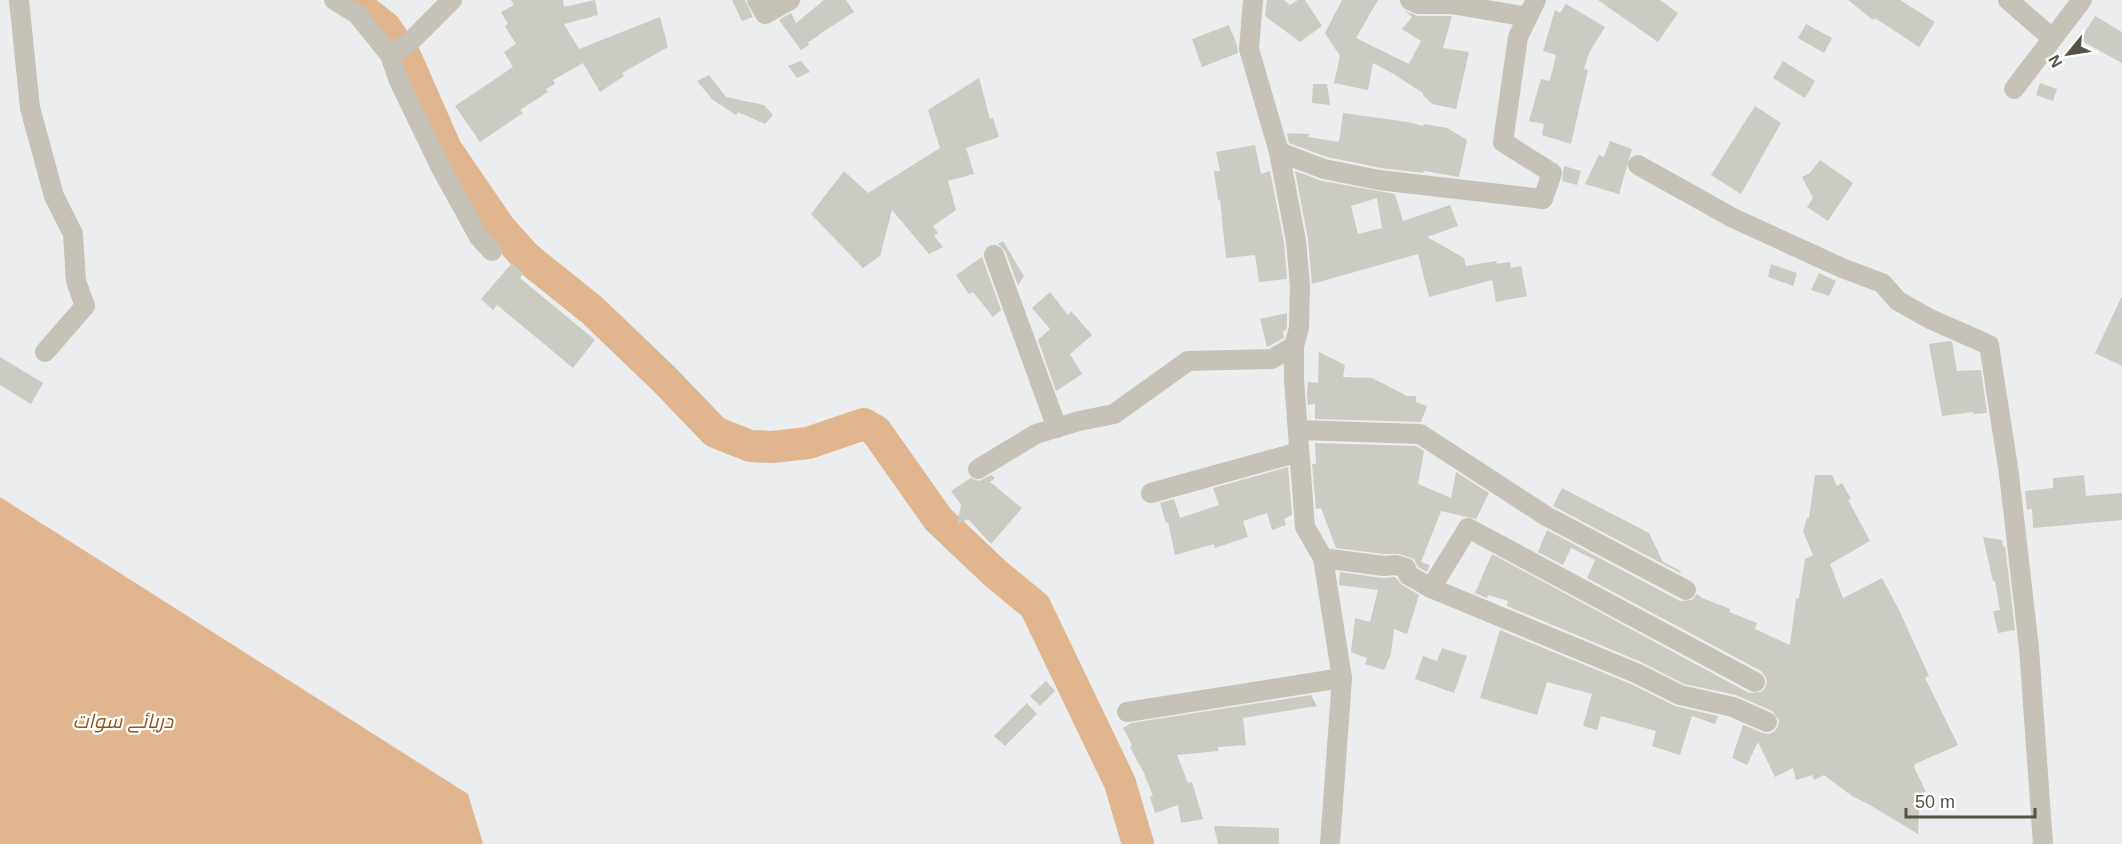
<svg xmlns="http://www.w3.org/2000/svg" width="2122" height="844" font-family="Arial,Cairo,sans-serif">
<rect width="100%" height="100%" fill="#ebedee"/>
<polygon fill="#e1b58e" points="0,497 468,794 483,844 0,844"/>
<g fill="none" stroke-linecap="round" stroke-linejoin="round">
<polyline stroke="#e1b58e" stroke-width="32" points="350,0 385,27 406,58 446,149 500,228 526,257 592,310 664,379 715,432 750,446 772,447 808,443 864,424 876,431 938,519 996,574 1035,606 1120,783 1138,844"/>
</g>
<g fill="#cbcac3" fill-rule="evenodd">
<polygon points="511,0 563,0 564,7 595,0 598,15 564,24 579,49 660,17 668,47 622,73 624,76 600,92 583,63 553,80 555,84 546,89 548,92 520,110 523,113 480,142 455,106 513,67 504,52 516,44 505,26 508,24 501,12 514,5"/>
<polygon points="732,0 745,0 753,17 742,21"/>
<polygon points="824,0 846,0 854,12 818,35 818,36 808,42 809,45 801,50 779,20 791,13 796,23"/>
<polygon points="1267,0 1284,0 1290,5 1298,0 1305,0 1322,26 1300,42 1265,16"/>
<polygon points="1342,0 1378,0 1356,38 1409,64 1421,41 1402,29 1412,17 1405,11 1418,16 1452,16 1443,48 1469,52 1456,109 1432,104 1423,95 1423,93 1392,73 1373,63 1368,90 1334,83 1340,56 1325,33"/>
<polygon points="1598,0 1660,0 1678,13 1658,42"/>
<polygon points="1848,0 1900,0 1935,22 1919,47 1875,18 1873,20"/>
<polygon points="1566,4 1605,27 1589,53 1584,69 1588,70 1571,144 1542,135 1544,124 1529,121 1541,79 1550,81 1556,55 1543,51 1555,10 1560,13"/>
<polygon points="2095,16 2122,32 2122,63 2080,40"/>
<polygon points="1806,24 1832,38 1824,53 1798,38"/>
<polygon points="1229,25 1237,45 1238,53 1202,67 1192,39"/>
<polygon points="801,61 810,72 797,78 788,66"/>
<polygon points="1783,61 1815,81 1805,98 1773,78"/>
<polygon points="709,75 726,97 764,105 773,115 765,124 738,112 736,115 713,100 697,81"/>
<polygon points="979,78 990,119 993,118 999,137 966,148 974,174 948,181 956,210 933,226 938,233 934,236 943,247 929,254 892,210 880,256 863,268 811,214 844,171 868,193 940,148 928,110"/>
<polygon points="2040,83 2057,89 2053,101 2036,95"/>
<polygon points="1313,84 1327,84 1330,105 1312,103"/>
<polygon points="1755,106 1781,123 1741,194 1711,175"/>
<polygon points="1343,113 1408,122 1423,126 1424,124 1447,128 1467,140 1459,177 1424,171 1423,173 1381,168 1327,157 1289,143 1287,133 1309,134 1308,137 1339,142"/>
<polygon points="1610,141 1632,149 1619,194 1585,184 1599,155 1604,157"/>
<polygon points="1255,145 1261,174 1270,171 1284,243 1287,279 1259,282 1255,255 1226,258 1220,199 1218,200 1214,171 1220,171 1216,152"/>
<polygon points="1820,160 1853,183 1828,221 1807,207 1813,198 1802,177 1810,173"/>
<polygon points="1564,166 1581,171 1577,185 1562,181"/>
<path d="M1295 171 1322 181 1395 194 1403 221 1450 205 1458 226 1427 237 1464 258 1466 266 1496 261 1497 264 1510 262 1511 268 1521 266 1527 296 1496 302 1492 280 1429 297 1418 254 1312 284 1308 239ZM1377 198 1382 228 1358 234 1351 206Z"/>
<polygon points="1003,241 1024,276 1018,285 1005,251 998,244"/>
<polygon points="982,257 1001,310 993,317 973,292 969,294 956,275"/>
<polygon points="512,263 523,273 520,278 595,340 573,368 497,305 493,310 481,299"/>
<polygon points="1771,264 1797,273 1793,286 1768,277"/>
<polygon points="1819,273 1836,281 1829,296 1811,290"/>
<polygon points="1050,292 1068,315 1071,311 1092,335 1070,354 1082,374 1056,391 1038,340 1050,329 1032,308"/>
<polygon points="2122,296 2122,366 2095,353"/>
<polygon points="1287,313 1287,326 1286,330 1283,331 1284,338 1267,347 1260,319"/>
<polygon points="1949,341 1952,342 1957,371 1981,370 1987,413 1973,414 1973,412 1942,416 1929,344"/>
<polygon points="1319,352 1345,365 1343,377 1372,378 1407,396 1416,396 1416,402 1427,406 1421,422 1315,419 1315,404 1308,405 1307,395 1308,382 1318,383"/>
<polygon points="0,357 43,383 31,404 0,385"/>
<polygon points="1315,443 1416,446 1424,451 1418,484 1451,498 1456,472 1489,493 1476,519 1441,511 1421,562 1430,565 1427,572 1418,567 1414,559 1399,554 1384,554 1336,548 1321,508 1316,509 1312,464 1316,464"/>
<polygon points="1288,467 1292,515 1284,519 1286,525 1272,530 1267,513 1243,521 1248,537 1215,548 1214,544 1175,555 1168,522 1166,523 1160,503 1174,499 1180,518 1219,505 1213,488"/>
<polygon points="991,475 995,478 990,482 1022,508 991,544 968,519 957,525 961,505 951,491 971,478 979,481"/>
<polygon points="1815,475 1832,475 1837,486 1842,483 1851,499 1848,500 1870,541 1830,564 1843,598 1882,578 1900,612 1929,676 1925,678 1958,745 1915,764 1914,767 1926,792 1920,795 1918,834 1870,805 1852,796 1824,775 1814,780 1812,775 1796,780 1793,768 1775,777 1758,742 1747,765 1732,758 1743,725 1763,733 1769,734 1775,731 1778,726 1779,720 1772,711 1736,695 1684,684 1641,662 1507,606 1508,601 1488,595 1487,598 1475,593 1492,554 1749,693 1761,692 1765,688 1767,682 1765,676 1761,671 1587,578 1595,560 1571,548 1563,565 1538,552 1547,530 1680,601 1692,600 1697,594 1700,596 1700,597 1730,609 1729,612 1757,623 1755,629 1790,645 1796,599 1799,598 1805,559 1813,555 1803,531 1807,518 1809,518"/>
<polygon points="2084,475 2086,496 2122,493 2122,520 2033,528 2032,509 2027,510 2025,491 2053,488 2053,478"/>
<polygon points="1562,488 1649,533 1663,562 1681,571 1680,573 1553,506"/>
<polygon points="1983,537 2002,540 2003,547 2005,546 2015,630 1998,633 1993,611 2000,610 1995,581 1993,581"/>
<polygon points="1340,572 1382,578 1395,577 1402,585 1419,595 1407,634 1394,629 1391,654 1384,670 1365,664 1367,658 1351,652 1355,618 1370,622 1378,590 1339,585"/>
<polygon points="1500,630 1631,684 1675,706 1718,716 1715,724 1692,716 1680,755 1652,746 1656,731 1601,716 1597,730 1583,726 1592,694 1547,682 1537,715 1480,698"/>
<polygon points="1442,648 1467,656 1454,693 1415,679 1423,656 1437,661"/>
<polygon points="1046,681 1055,691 1040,706 1030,696"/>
<polygon points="1311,695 1317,706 1243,718 1246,745 1218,747 1218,751 1177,755 1188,783 1192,782 1203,819 1181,823 1178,805 1155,813 1150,797 1153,796 1144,773 1130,747 1132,745 1123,728 1131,723"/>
<polygon points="1027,703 1037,714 1005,746 994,736"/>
<polygon points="1214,826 1279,828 1279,844 1218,844"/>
</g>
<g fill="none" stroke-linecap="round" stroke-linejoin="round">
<g stroke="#c7c2b8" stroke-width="20">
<polyline points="19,0 30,108 54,196 73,234 76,281 85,306 45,352"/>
<polyline points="334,0 357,14 390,55 399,81 441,168 479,237 492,251"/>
<polyline points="757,0 765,14 790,0"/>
<polyline points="1253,0 1249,49 1279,152 1296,241 1300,286 1299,328 1294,346 1294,380 1305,527 1323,558 1342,678 1330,844"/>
<polyline points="1410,0 1418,4 1451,4 1528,17"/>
<polyline points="2008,0 2052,38"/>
<polyline points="390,55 412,40 452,0"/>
<polyline points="2014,89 2082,0"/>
<polyline points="1279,152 1324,169 1379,180 1543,199 1552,173 1503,142 1518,37 1536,0"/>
<polyline points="1638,165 1733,218 1842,268 1882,283 1898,301 1930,319 1989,345 2009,474 2029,648 2043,844"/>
<polyline points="994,255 1057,428"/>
<polyline points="1298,430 1420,434 1546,516 1686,590"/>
<polyline points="978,469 1036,434 1079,421 1114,414 1188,361 1272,359 1294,346"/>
<polyline points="1151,493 1299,452"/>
<polyline points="1323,558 1384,566 1396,565 1406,568 1408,575 1431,588 1636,673 1680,695 1733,707 1767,722"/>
<polyline points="1431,588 1468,528 1755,682"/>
<polyline points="1127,712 1342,678"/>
</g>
</g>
<g text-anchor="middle" stroke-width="4.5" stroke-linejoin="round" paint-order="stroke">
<g font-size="20" font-style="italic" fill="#95541a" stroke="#fff">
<text x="123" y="728">دریائے سوات</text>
</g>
</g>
<g transform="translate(2068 54) rotate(240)" stroke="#ffffff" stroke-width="4.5" paint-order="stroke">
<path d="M0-4.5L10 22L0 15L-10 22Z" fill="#575246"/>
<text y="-9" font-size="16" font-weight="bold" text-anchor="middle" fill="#575246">N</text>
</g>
<path d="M1906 808v9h129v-9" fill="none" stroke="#575246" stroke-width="3"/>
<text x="1915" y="808" font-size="18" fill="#575246" stroke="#ffffff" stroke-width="4.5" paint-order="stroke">50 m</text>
</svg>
